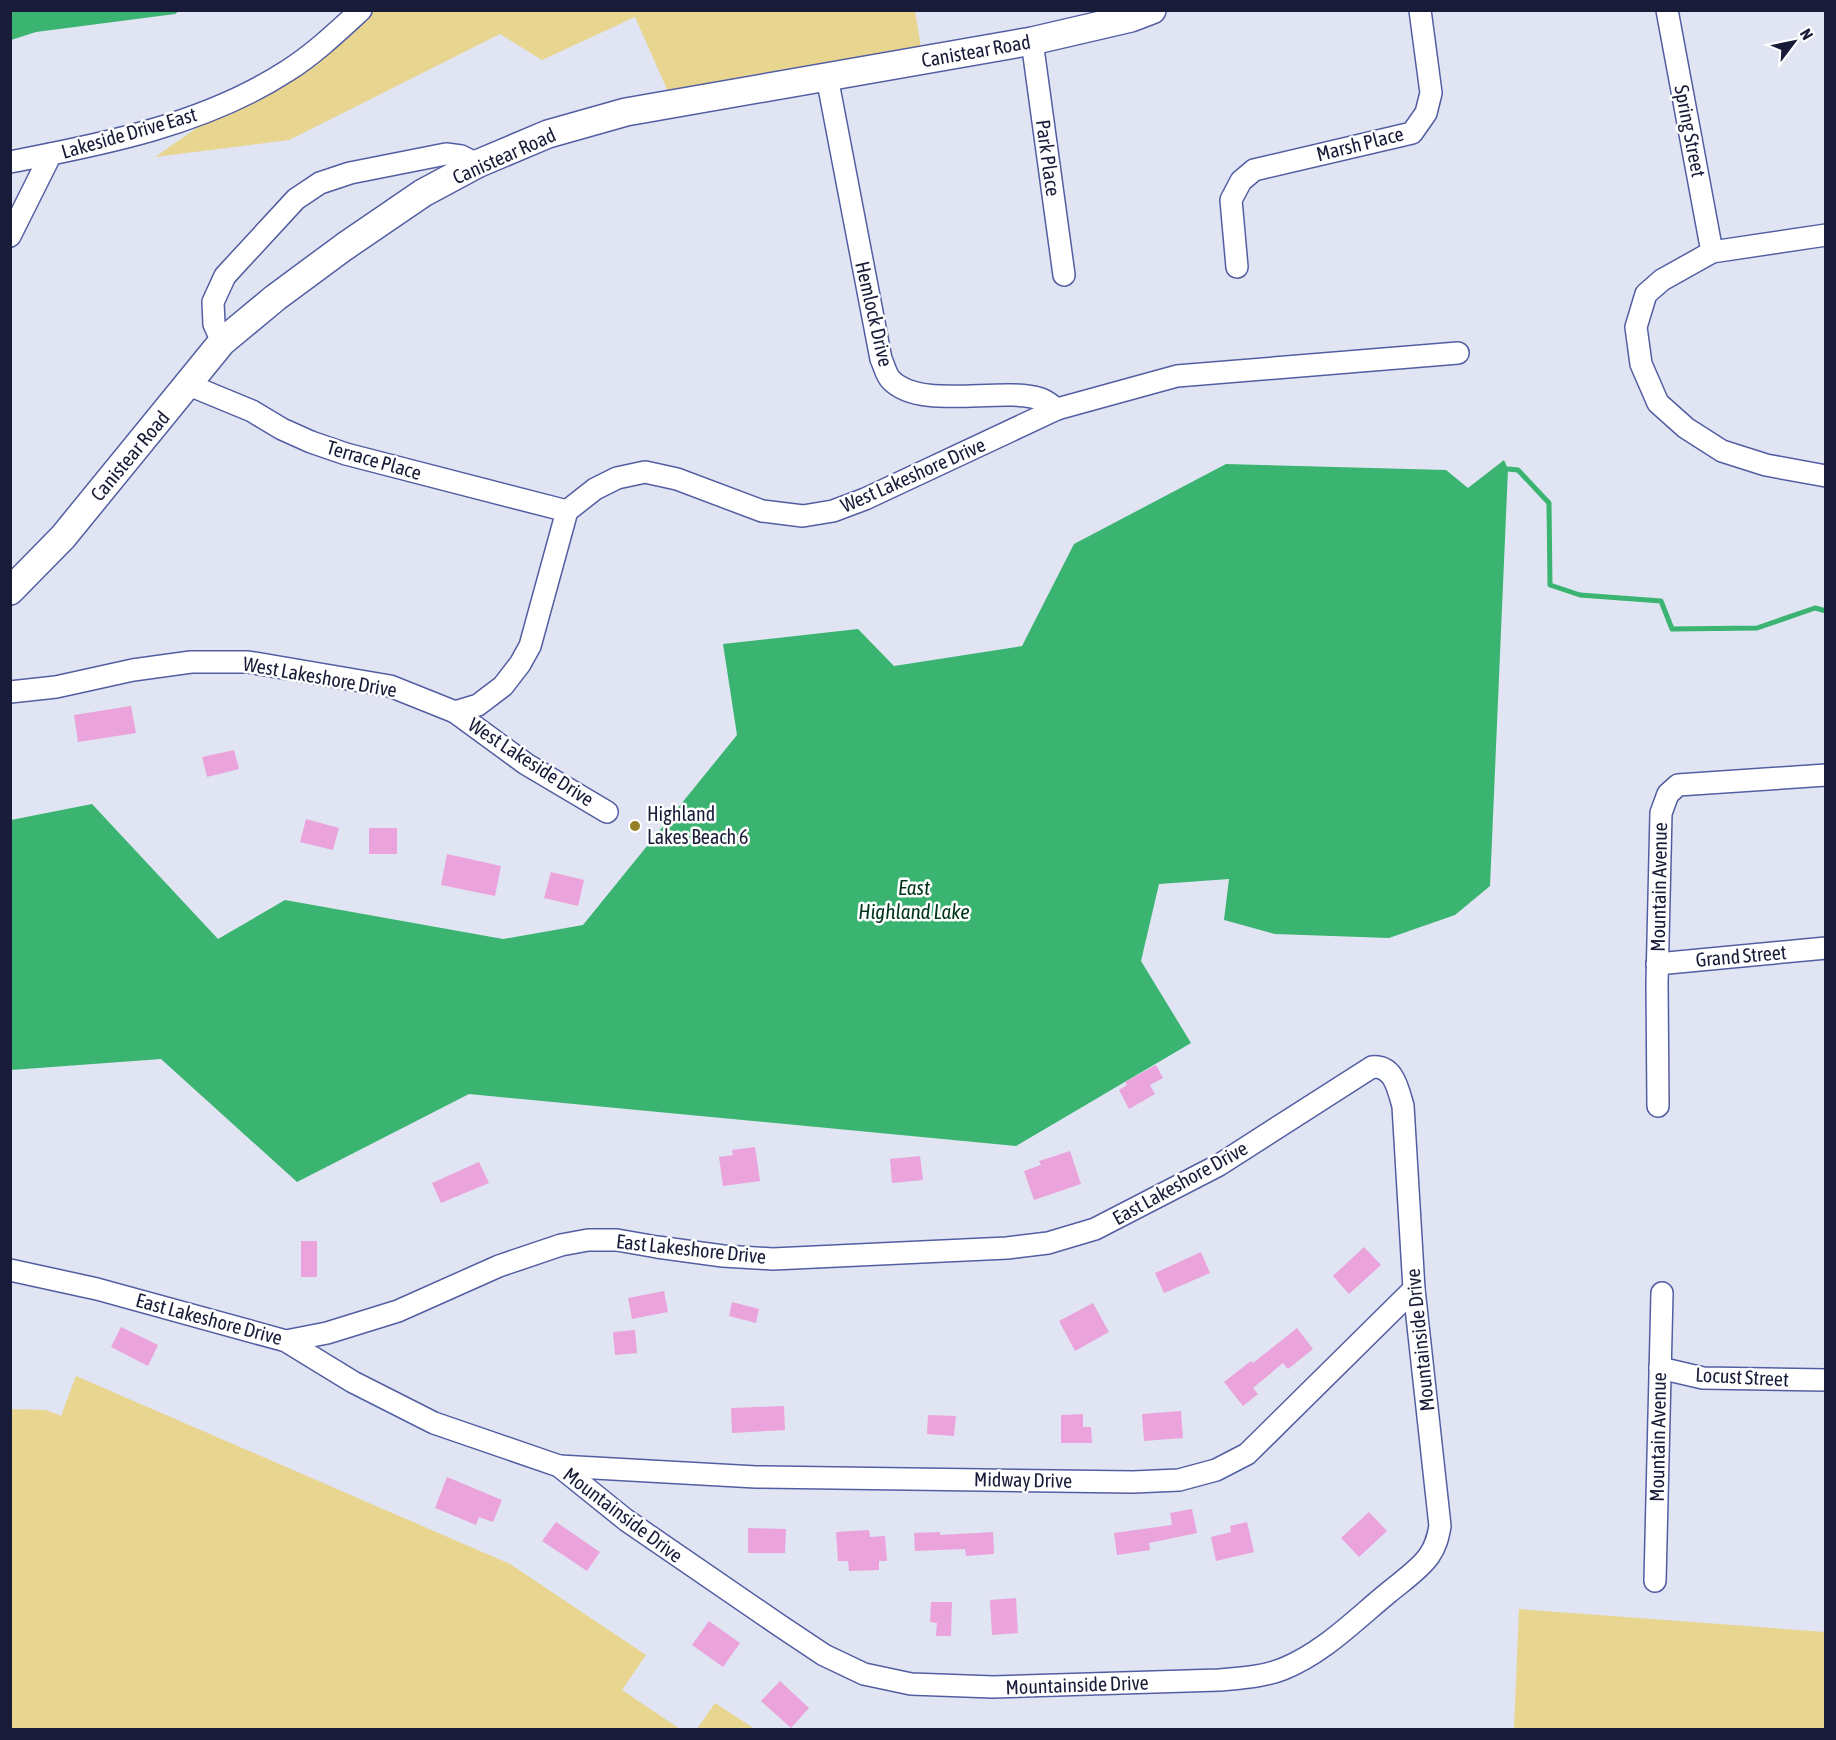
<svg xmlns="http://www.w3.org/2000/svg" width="1836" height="1740" font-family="'Asap Condensed',sans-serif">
<rect width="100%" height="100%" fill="#e0e4f3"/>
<g fill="#e8d590">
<polygon points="365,11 915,11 923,60 670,96 635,17 542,60 500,34 289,140 155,157"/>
<polygon points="76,1376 510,1564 646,1655 622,1690 680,1729 11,1729 11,1409 46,1410 61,1416"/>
<polygon points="1519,1609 1825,1632 1825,1729 1514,1729"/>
<polygon points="715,1703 755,1729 697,1729"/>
</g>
<g fill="#3ab470">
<polygon points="10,11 11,10 179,11 175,14 36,32 11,40"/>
<polygon points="1504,460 1508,469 1490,886 1455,915 1389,938 1275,934 1224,920 1229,879 1159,884 1141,961 1191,1043 1016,1146 469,1094 297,1182 161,1059 11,1070 11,820 92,804 218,939 285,900 503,939 583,925 737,735 723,644 858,629 894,666 1022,646 1074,544 1226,464 1446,470 1468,488"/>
</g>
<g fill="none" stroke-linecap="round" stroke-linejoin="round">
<polyline stroke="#3ab470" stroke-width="5" points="1508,469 1518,470 1549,503 1550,585 1580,595 1661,601 1672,629 1757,628 1815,608 1826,611"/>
</g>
<g fill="#eba4db">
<polygon points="131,706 136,733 78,742 74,715"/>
<polygon points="234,750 239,769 207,777 202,757"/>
<polygon points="306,819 339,828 333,850 300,842"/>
<rect x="369" y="828" width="28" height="26"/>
<polygon points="447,854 501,866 495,896 441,885"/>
<polygon points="551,872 584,880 578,906 544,898"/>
<polygon points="1156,1065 1163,1078 1150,1085 1155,1094 1129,1109 1119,1090 1127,1085 1125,1082"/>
<polygon points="755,1147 760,1181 723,1186 719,1157 733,1155 732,1150"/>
<polygon points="1070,1151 1081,1184 1034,1200 1024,1171 1041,1165 1039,1161"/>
<polygon points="920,1156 923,1180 892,1183 890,1159"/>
<polygon points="479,1162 489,1183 441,1203 432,1183"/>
<rect x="301" y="1241" width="16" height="36"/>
<polygon points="1364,1247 1381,1265 1349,1294 1333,1276"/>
<polygon points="1201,1252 1210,1273 1164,1293 1155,1273"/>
<polygon points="664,1291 668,1312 632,1319 628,1298"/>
<polygon points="732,1302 759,1309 756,1323 729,1316"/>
<polygon points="1093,1303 1109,1332 1075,1351 1059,1321"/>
<polygon points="121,1327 158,1345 148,1366 111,1347"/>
<polygon points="1297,1328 1313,1349 1288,1369 1283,1363 1253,1388 1258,1394 1243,1406 1224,1382 1251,1361 1253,1363"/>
<polygon points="635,1330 637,1353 615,1355 613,1332"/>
<polygon points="784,1406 785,1430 732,1433 731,1408"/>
<polygon points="1181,1411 1183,1438 1144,1441 1142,1414"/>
<polygon points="1083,1414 1083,1427 1091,1427 1092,1443 1061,1443 1061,1415"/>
<polygon points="928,1415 956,1416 954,1436 927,1434"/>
<polygon points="447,1477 502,1500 493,1522 479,1517 476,1525 435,1508"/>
<polygon points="1192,1509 1197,1533 1149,1543 1150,1550 1117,1555 1114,1533 1172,1525 1170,1513"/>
<polygon points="1369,1512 1387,1531 1359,1557 1341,1538"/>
<polygon points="556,1522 600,1552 587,1571 542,1541"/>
<polygon points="1247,1522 1254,1552 1216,1561 1211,1537 1231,1532 1230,1526"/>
<polygon points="748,1528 786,1529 785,1553 748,1553"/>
<polygon points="869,1530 870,1537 885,1536 887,1561 879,1561 879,1570 849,1571 848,1561 838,1561 836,1532"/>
<polygon points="940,1532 940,1535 993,1532 994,1554 966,1556 965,1549 915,1551 914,1533"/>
<polygon points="1016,1598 1018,1633 992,1635 990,1600"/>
<polygon points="931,1602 952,1602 951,1636 936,1636 937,1623 930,1622"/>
<polygon points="709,1621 740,1643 723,1667 692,1645"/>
<polygon points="780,1681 809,1708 791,1728 761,1701"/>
</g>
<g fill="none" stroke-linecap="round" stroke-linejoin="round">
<g stroke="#535ea2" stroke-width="24">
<g id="minor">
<polyline points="1667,10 1712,252"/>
<polyline points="1032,41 1064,275"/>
<path d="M827 77 881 359C884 365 886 375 891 380 921 411 1001 386 1041 399 1047 401 1052 406 1057 409"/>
<path d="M10 162C105 144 205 124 287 71 314 54 337 32 361 10"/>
<polyline points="1826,235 1712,252 1662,280 1646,294 1636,327 1641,364 1658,403 1686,428 1722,451 1766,465 1826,476"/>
<polyline points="10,236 51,154"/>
<polyline points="1237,267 1231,200 1241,181 1254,170 1412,133 1426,113 1431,93 1420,10"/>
<polyline points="222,342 214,324 213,302 225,276 296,199 320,183 350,173 446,154 461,156 477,164"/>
<polyline points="189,385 252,411 282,429 311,442 346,454 567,511"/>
<polyline points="10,692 56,687 133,670 191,662 248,662 390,686 455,712 478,705 503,686 520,664 530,646 567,511 595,489 617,478 645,472 677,479 762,511 803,516 833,511 865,499 1057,409 1177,376 1458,353"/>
<polyline points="455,712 526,764 607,812"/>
<polyline points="1657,964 1826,948"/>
<polyline points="1658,1106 1657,983 1661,813 1668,794 1678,785 1826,775"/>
<path d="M10 1270 97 1289 286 1341 327 1333 398 1311 499 1266 561 1245 588 1240H617L657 1247 723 1256 773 1259 1007 1248 1048 1243 1095 1229 1219 1165 1372 1067C1394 1065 1398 1089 1403 1106L1414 1289 1440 1526C1438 1537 1436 1546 1429 1556 1419 1570 1401 1582 1388 1593 1355 1620 1323 1653 1283 1669 1263 1677 1240 1678 1219 1680L993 1687 911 1684 864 1674 824 1655 779 1625 626 1520 559 1466 434 1423 353 1382 286 1341"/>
<polyline points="1660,1368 1703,1378 1826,1380"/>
<polyline points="559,1466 756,1477 1133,1482 1179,1480 1216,1470 1247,1454 1414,1289"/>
<polyline points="1655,1581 1662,1293"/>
</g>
</g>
<g stroke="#535ea2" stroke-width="30">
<polyline id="tertiary" points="10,591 63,537 222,342 275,298 344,247 423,193 477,164 548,134 626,112 1032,41 1131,18 1152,10"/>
</g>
<use href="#minor" stroke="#fff" stroke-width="21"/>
<use href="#tertiary" stroke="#fff" stroke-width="27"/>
</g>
<circle fill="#947f26" stroke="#fff" stroke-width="2" cx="635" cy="826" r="6"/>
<g text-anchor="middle" stroke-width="5" stroke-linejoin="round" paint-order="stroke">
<g font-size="20" fill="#181c38" stroke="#fff">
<text transform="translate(976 51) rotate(-10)" y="7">Canistear Road</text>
<text transform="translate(1690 131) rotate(79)" y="7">Spring Street</text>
<text transform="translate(129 133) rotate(-16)" y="7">Lakeside Drive East</text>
<text transform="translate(1360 144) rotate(-14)" y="7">Marsh Place</text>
<text transform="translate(504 156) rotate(-24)" y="7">Canistear Road</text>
<text transform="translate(1048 158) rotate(82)" y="7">Park Place</text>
<text transform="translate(874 314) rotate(77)" y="7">Hemlock Drive</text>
<text transform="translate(130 456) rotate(-50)" y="7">Canistear Road</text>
<text transform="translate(374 460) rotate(16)" y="7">Terrace Place</text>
<text transform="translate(913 475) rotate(-24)" y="7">West Lakeshore Drive</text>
<text transform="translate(320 677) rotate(10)" y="7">West Lakeshore Drive</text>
<text transform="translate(531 762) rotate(33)" y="7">West Lakeside Drive</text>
<text transform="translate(1659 887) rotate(-89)" y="7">Mountain Avenue</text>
<text transform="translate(1741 956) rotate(-5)" y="7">Grand Street</text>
<text transform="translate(1180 1183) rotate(-29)" y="7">East Lakeshore Drive</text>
<text transform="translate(691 1249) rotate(6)" y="7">East Lakeshore Drive</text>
<text transform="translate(209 1319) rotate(15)" y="7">East Lakeshore Drive</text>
<text transform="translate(1420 1340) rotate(-96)" y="7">Mountainside Drive</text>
<text transform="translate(1742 1377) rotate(3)" y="7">Locust Street</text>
<text transform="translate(1658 1437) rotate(-89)" y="7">Mountain Avenue</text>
<text transform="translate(1023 1480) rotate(1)" y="7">Midway Drive</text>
<text transform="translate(623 1515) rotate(37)" y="7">Mountainside Drive</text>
<text transform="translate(1077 1685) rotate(-2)" y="7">Mountainside Drive</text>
</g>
<g font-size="20" fill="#181c38" stroke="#fff" text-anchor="start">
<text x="647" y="821">Highland<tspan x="647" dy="23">Lakes Beach 6</tspan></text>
</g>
<g font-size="21" font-style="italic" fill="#01351b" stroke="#fff">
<text x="914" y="895">East<tspan x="914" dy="24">Highland Lake</tspan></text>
</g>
</g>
<rect width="1836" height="1740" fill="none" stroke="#181c38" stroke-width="24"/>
<g transform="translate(1794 42) rotate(58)" stroke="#ffffff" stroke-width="4.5" paint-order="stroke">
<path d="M0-4.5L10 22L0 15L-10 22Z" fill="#181c38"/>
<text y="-9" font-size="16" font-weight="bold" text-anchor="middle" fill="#181c38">N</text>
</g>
</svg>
